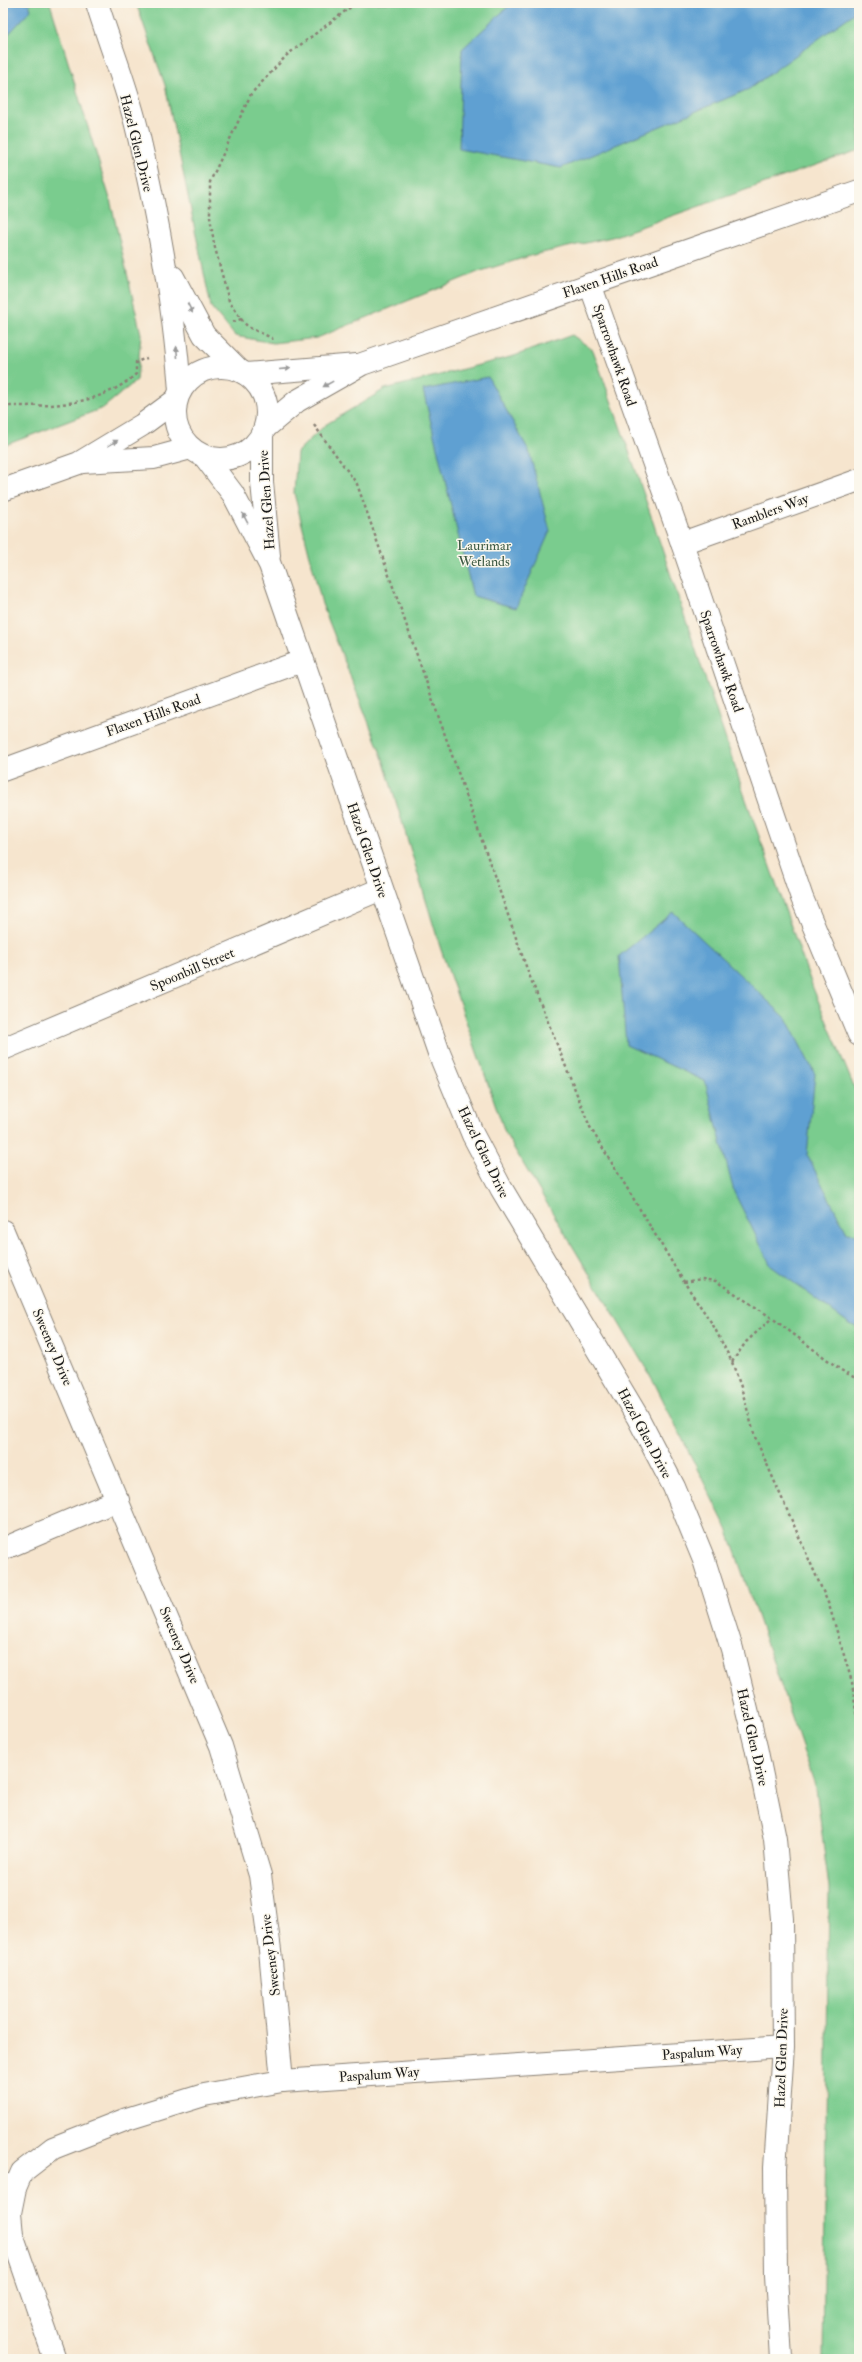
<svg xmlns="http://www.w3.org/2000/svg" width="862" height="2362" font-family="'IM FELL Double Pica',serif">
<rect width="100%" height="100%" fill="#fbf7ec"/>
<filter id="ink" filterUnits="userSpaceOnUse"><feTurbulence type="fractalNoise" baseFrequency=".025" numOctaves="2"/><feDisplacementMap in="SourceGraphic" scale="8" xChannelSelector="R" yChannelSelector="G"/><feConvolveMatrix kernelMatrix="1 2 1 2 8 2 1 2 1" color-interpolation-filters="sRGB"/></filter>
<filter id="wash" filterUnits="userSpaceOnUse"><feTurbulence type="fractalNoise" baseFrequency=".012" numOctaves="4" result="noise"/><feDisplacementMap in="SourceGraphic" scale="16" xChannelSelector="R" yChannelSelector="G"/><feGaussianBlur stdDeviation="0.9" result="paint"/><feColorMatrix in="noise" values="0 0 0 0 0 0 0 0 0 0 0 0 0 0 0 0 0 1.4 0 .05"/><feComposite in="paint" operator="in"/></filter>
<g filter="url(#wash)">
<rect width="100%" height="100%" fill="#f6e5ce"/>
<g fill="#7acc8e" stroke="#4b7455">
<polygon points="3,3 50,3 110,199 141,334 137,380 103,408 3,446"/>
<polygon points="136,3 859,3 859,150 612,237 533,255 478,272 317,338 273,343 235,336 211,307 165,85"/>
<polygon points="572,335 593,350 635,468 743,791 813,988 859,1099 859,2359 823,2359 829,1888 816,1788 728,1531 654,1382 506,1135 441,950 383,759 322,604 294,493 297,452 325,425 385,389 514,356"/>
</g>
<g fill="#5ea0d2" stroke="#3d5e77">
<polygon points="3,3 29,3 31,10 3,40"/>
<polygon points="512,3 855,3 853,14 749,89 561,168 459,149 462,49"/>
<polygon points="488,377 529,451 550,531 516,608 473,596 423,390"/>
<polygon points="673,912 786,1018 815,1074 807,1155 847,1233 859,1234 859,1328 850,1324 771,1266 734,1192 705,1081 626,1045 619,956"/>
</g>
</g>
<g filter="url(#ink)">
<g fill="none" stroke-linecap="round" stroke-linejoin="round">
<g stroke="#898075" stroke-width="24">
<g id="minor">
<path d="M97 3C110 46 128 89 138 133 158 218 174 304 180 391"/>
<polyline points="173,277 204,335 239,370"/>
<polyline points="590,284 682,543 802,898 859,1035"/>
<circle cx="221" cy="413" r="46"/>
<polyline points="246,374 357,365"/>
<polyline points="266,427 297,401 362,364 859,191"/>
<polyline points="262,435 262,482 269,556"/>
<polyline points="205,457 233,494 270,565 439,1053 473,1135 501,1188 637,1416 674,1487 704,1560 732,1649 756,1747 775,1839 782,1919 783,2047 775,2168 776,2276 781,2359"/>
<polyline points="82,462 154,458 191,448"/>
<polyline points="3,490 79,463 142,425 176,400"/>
<polyline points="682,543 859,480"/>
<polyline points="3,770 302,661"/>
<polyline points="3,1049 381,889"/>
<polyline points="3,1231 221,1746 260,1875 270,1950 282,2081"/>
<polyline points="3,1549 118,1500"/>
<polyline points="3,2184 15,2188 22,2172 53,2148 127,2119 204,2095 282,2081 783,2047"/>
<polyline points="15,2188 10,2213 12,2235 55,2359"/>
</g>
</g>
<g stroke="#898075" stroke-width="2.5" stroke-dasharray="3 3" stroke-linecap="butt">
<polyline points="241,319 248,327 272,338 273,343"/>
<polyline points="233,322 241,319 229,301 214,244 210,217 210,182 251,94 287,55 356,3"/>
<path d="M3 406C49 406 100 407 136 374V362L147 358"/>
<polyline points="314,425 357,484 528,972 590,1127 684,1282 713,1325 732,1362 741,1387 755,1437 829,1605 852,1682 859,1734"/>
<polyline points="684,1282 701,1279 716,1281 772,1318 841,1370 859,1380"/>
<polyline points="732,1362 746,1342 772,1318"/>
</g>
<use href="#minor" stroke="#fff" stroke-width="22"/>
</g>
<defs><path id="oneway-solid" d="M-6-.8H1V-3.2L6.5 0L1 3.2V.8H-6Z"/></defs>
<g fill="#999">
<use href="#oneway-solid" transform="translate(190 308) rotate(63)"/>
<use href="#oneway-solid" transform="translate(177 352) rotate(-95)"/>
<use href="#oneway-solid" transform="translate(285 369) rotate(-5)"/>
<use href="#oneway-solid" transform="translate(328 384) rotate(151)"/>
<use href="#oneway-solid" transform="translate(113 443) rotate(-31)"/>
<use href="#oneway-solid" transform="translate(245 518) rotate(-118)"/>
</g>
</g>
<g text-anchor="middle" stroke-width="3" stroke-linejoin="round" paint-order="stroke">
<g font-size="14" fill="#1c1c1c" stroke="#fbf7ec">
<text transform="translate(137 143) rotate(76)" y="5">Hazel Glen Drive</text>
<text transform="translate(610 277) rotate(-19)" y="5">Flaxen Hills Road</text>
<text transform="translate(615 355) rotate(71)" y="5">Sparrowhawk Road</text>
<text transform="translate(266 500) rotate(-94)" y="5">Hazel Glen Drive</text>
<text transform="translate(770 511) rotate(-20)" y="5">Ramblers Way</text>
<text transform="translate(722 661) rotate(71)" y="5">Sparrowhawk Road</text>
<text transform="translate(153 715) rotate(-20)" y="5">Flaxen Hills Road</text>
<text transform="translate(368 850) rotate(71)" y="5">Hazel Glen Drive</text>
<text transform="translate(192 969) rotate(-23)" y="5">Spoonbill Street</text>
<text transform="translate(484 1152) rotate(64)" y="5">Hazel Glen Drive</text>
<text transform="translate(53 1347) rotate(67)" y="5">Sweeney Drive</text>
<text transform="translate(645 1433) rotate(62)" y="5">Hazel Glen Drive</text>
<text transform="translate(180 1645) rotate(67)" y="5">Sweeney Drive</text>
<text transform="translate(753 1737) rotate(77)" y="5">Hazel Glen Drive</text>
<text transform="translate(270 1955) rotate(-97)" y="5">Sweeney Drive</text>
<text transform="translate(702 2052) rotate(-4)" y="5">Paspalum Way</text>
<text transform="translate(781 2058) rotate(-88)" y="5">Hazel Glen Drive</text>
<text transform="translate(379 2074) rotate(-4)" y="5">Paspalum Way</text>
</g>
<g font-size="14" fill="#3d5a44" stroke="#fbf7ec">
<text x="484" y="550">Laurimar<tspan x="484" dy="16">Wetlands</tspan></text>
</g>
</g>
<rect width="862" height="2362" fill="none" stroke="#fbf7ec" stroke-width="16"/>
</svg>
